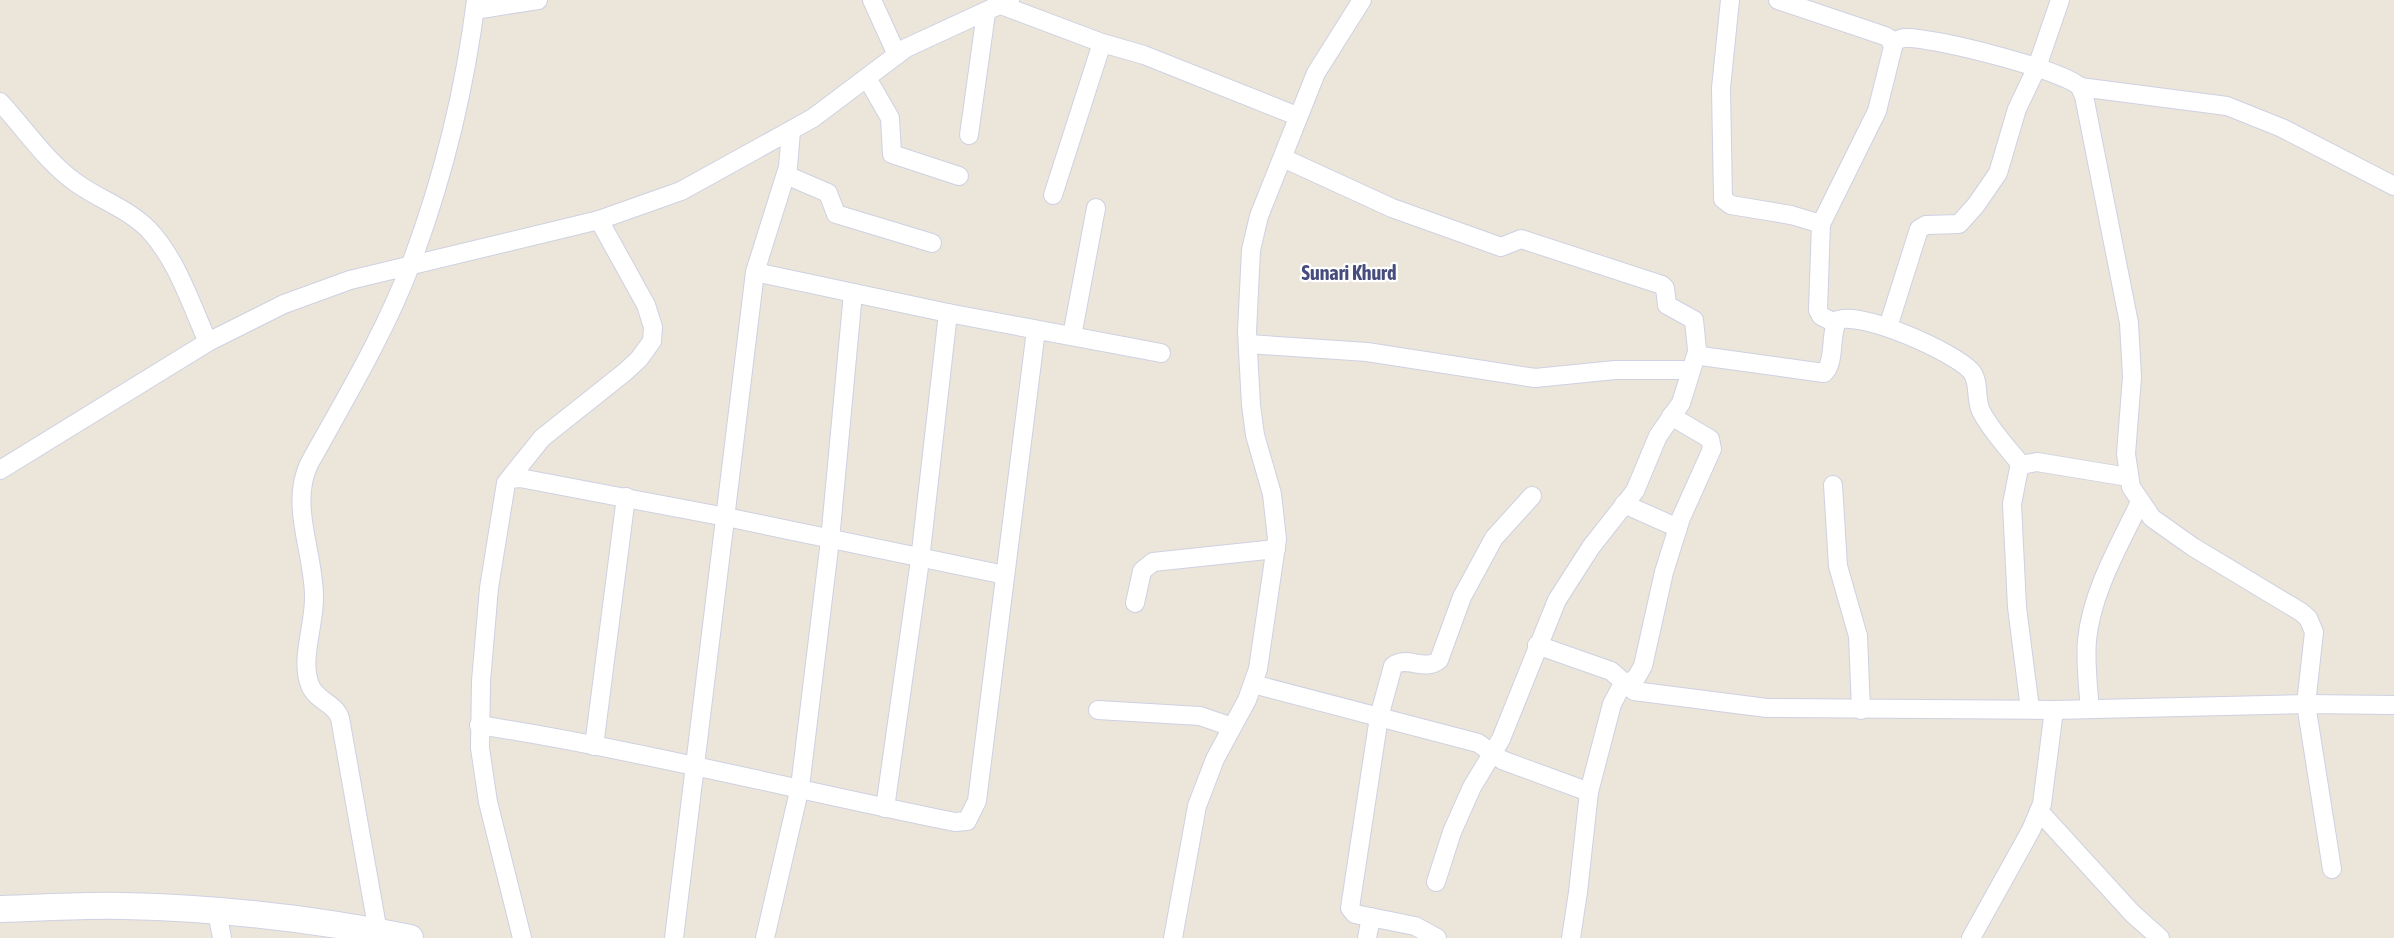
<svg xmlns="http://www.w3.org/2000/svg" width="2394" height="938" font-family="'Asap Condensed',sans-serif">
<rect width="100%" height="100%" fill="#ece5d9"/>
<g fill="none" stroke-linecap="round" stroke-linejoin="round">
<g stroke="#ced1e3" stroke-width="20">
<g id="street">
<polyline points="872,0 897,55"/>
<polyline points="1730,0 1721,88 1723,199 1731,205 1791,215 1821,224"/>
<polyline points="1778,0 1885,36 1890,39 1893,47 1877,111 1821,224 1818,310 1821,316 1835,323"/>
<polyline points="1001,5 1102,43 1144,55 1297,116"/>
<polyline points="475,10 538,0"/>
<path d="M1892 43C1896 41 1900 38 1905 38 1929 36 2064 70 2080 87L2084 96 2129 323 2132 377 2126 454 2131 487 2152 518 2193 547 2301 612 2308 618 2314 632 2306 704 2332 869"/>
<polyline points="867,78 890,118 892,154 959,176"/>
<polyline points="2080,87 2227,106 2282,128 2394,186"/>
<path d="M0 102C25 129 45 160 75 182 98 199 127 208 148 229 177 259 191 305 208 342"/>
<polyline points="969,135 986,13"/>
<path d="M1283 158 1392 208 1501 247 1521 239 1662 285 1665 288 1667 305 1694 320 1697 350 1701 356 1824 373C1836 362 1829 334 1838 320 1862 311 1954 352 1971 371 1980 381 1975 399 1981 411 1991 431 2008 448 2022 466"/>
<polyline points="786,175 828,193 836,214 932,243"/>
<polyline points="1053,195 1102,43"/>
<polyline points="755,272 948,313 1161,353"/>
<polyline points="1888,327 1919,229 1926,225 1959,224 1976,205 1998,173 2017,109 2037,67 2060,0"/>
<polyline points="1072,336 1096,208"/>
<polyline points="1248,344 1367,352 1535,378 1615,370 1691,370"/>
<polyline points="0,470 208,342 284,304 350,280 599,220 681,191 813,118 906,48 1010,0"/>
<polyline points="510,479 520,478 726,517 1005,575"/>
<polyline points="1833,485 1838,566 1858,636 1861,710"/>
<polyline points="1624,504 1678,528"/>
<polyline points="1135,603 1142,571 1153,562 1276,549"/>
<polyline points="1537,645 1611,671 1634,691 1767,708 2054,710 2306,704 2394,705"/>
<polyline points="1253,684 1478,743 1502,760 1589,792"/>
<polyline points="2030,709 2017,607 2012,504 2019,468 2026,464 2037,462 2128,477"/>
<path d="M2090 709C2088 686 2085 663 2087 640 2092 591 2119 546 2140 502"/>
<polyline points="1098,710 1200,716 1232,727"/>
<path d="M479 725C639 750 796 790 955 822L967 821 977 801 1036 330"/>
<polyline points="594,746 626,497"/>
<polyline points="885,808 920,560 948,313"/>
<polyline points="2039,811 2132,913 2160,938"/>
<polyline points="1436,882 1452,832 1472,787 1501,739 1557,600 1591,547 1635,491 1658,436 1681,403 1697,352"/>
<polyline points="217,912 222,938"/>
<path d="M378 932 340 718C335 703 316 701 310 685 300 660 314 626 314 599 315 555 289 506 309 464 345 399 386 331 412 261 443 178 465 88 476 0"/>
<polyline points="522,938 488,802 480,748 481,681 489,588 506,483 542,438 625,372 639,359 652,341 653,327 646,305 599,220"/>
<polyline points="674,938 755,272 788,167 791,131"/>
<polyline points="765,938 800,787 830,540 853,293"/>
<polyline points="1173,938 1197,806 1215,759 1247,700 1258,669 1277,539 1272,494 1255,435 1251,405 1247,332 1251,250 1259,216 1316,73 1362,0"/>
<polyline points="1367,938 1371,917"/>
<path d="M1437 938 1415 926 1355 914 1350 908 1379 717 1393 666C1406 655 1425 672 1439 660L1462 597 1494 538 1532 496"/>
<polyline points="1571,938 1578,892 1589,792 1612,704 1620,689 1636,678 1643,666 1664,572 1681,518 1712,449 1710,439 1671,416"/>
<polyline points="1971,938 2031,830 2042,804 2054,710"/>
</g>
</g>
<g stroke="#ced1e3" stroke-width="28">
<path id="secondary" d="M0 909C41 908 83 905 124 906 219 908 316 919 410 938"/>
</g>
<use href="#street" stroke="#fff" stroke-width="18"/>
<use href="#secondary" stroke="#fff" stroke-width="26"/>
</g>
<g text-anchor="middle" stroke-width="4.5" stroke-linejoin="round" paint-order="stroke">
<g font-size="20" font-weight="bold" fill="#464d7c" stroke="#fff">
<text x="1349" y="280">Sunari Khurd</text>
</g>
</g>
</svg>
